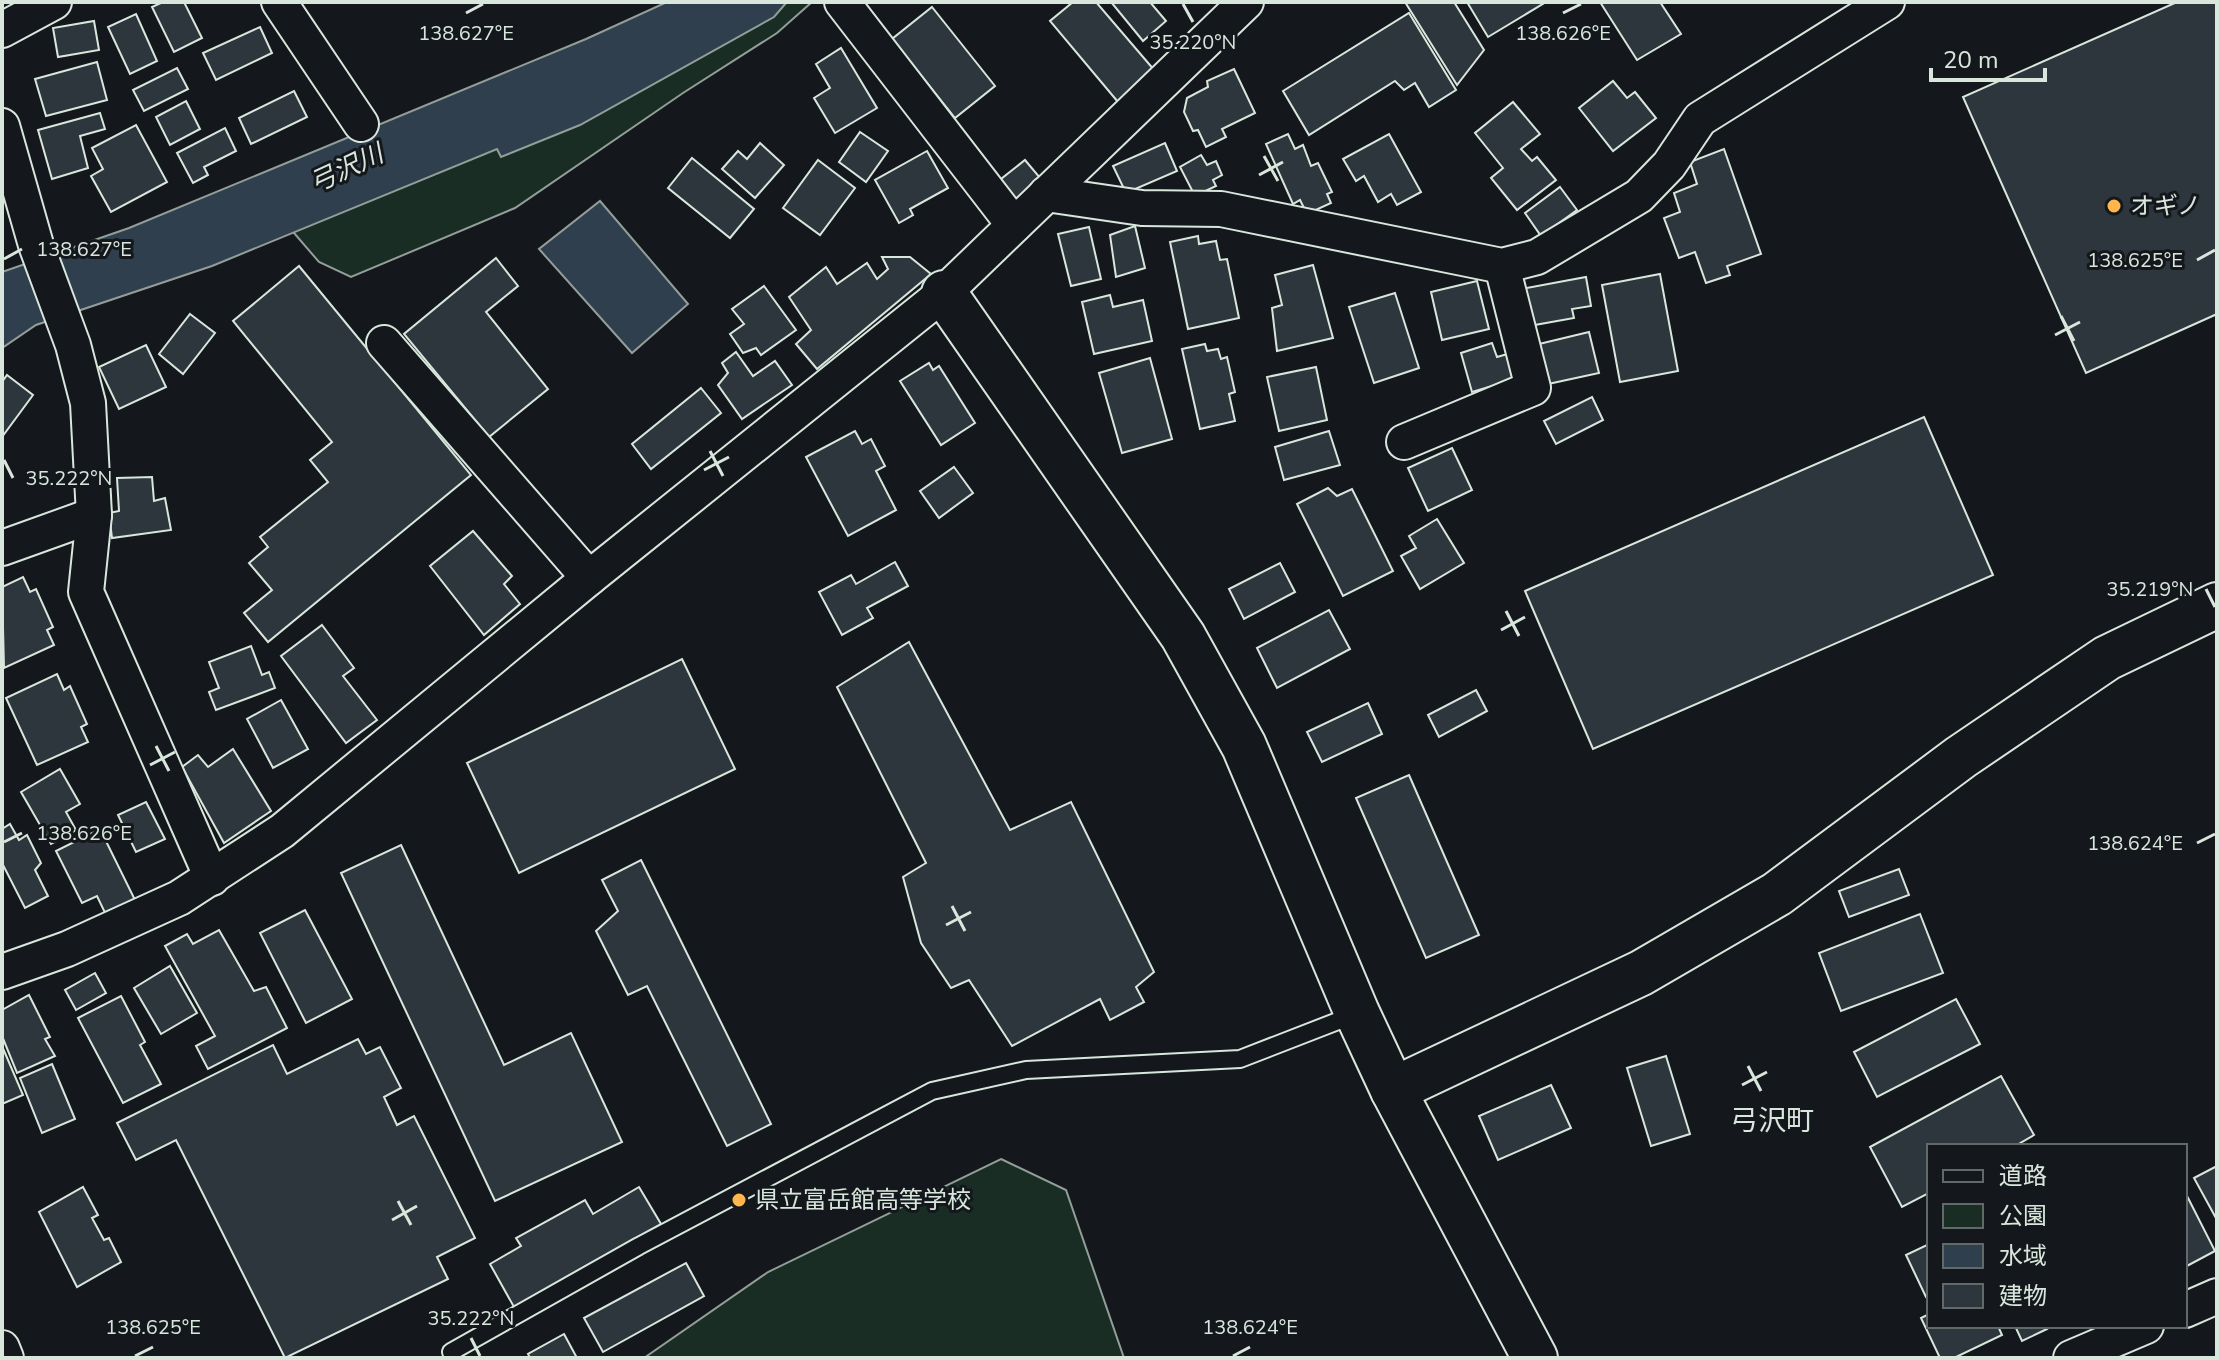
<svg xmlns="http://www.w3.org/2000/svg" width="2219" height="1360" font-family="'Nunito Sans','Noto Sans JP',sans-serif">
<rect width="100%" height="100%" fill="#14181c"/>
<g fill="#1a2d24" stroke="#939e99" stroke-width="2">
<polygon points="737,2 812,2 777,33 683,93 515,208 351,277 319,262 288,226"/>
<polygon points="1001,1159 1066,1190 1124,1358 644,1358 768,1272"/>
</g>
<g fill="#2f3f4d" stroke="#939e99" stroke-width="2">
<polygon points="667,2 787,2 774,17 580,125 501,157 497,149 212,266 36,325 2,348 2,272 129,228 586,39"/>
<polygon points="600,201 688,304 632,353 539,249"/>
</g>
<g fill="#2c363c" stroke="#d8e6dc" stroke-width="2">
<polygon points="163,2 184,2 202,38 174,52 152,7"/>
<polygon points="1073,2 1096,2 1155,71 1118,102 1050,21"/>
<polygon points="1111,2 1150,2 1166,21 1143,41"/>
<polygon points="1405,2 1454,2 1484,50 1457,85"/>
<polygon points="1467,2 1546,2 1488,37"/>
<polygon points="1600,2 1660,2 1681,34 1637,60"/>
<polygon points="2177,2 2217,2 2217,314 2086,373 1963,97"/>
<polygon points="932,7 995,86 955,118 892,39"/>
<polygon points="1409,13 1456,90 1429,107 1415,83 1404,90 1395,81 1309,135 1283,91"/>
<polygon points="136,14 157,61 130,74 108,27"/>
<polygon points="94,21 99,50 58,57 53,28"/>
<polygon points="260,27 272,53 216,80 203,53"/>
<polygon points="841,48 877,108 835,133 814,98 830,88 816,64"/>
<polygon points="97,62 107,100 46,116 35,79"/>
<polygon points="177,68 188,89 144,111 133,90"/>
<polygon points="1234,69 1255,113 1222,129 1226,137 1206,147 1198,130 1193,131 1184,112 1187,98 1208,87 1207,81"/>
<polygon points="1613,81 1627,98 1635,92 1656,118 1613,151 1579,108"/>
<polygon points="294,91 307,117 251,144 239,118"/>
<polygon points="186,101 200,129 170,145 156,117"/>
<polygon points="1513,102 1540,134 1521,149 1532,161 1537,157 1556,180 1517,210 1491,178 1503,168 1475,133"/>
<polygon points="100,113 105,129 80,136 88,168 52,179 38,130"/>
<polygon points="136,125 167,182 111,212 91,176 103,169 92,148"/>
<polygon points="225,128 236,151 204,167 208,175 193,183 177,153"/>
<polygon points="860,132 888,151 866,182 839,162"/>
<polygon points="1288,134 1295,149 1303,145 1311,166 1318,163 1332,192 1327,194 1331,203 1307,214 1300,200 1293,204 1266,144"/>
<polygon points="1389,134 1421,192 1397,205 1391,194 1378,202 1364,176 1356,181 1343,159"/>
<polygon points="760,143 784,165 755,198 722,169 738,151 747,159"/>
<polygon points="1165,143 1177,171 1126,193 1113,166"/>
<polygon points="1724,149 1761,254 1727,266 1730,275 1706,283 1695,252 1679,258 1664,218 1680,212 1674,193 1697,184 1690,162"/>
<polygon points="927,151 948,188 910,209 913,215 899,223 875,180"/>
<polygon points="1201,155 1207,165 1216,161 1222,175 1213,180 1216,186 1195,196 1180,167"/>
<polygon points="692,158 754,209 730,238 668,188"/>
<polygon points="818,160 855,188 820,235 783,208"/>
<polygon points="1025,160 1041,179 1012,202 996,183"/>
<polygon points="1560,187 1577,210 1541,236 1525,213"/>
<polygon points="1135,226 1145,268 1116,277 1110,235"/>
<polygon points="1089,227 1101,279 1071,286 1058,234"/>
<polygon points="1198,236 1199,244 1216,241 1220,260 1227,259 1239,318 1188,329 1170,242"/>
<polygon points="882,257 910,257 931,274 817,369 796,344 811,330 789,297 826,267 837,284 867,263 877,279 888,269"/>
<polygon points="496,258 518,286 486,312 548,389 489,437 404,334"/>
<polygon points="1313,265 1333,338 1277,351 1272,308 1282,305 1275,275"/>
<polygon points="299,266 471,475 268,642 244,613 272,590 249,563 268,547 260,537 328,482 310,460 332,442 233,321"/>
<polygon points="1660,274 1678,371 1620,382 1602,285"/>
<polygon points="1586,277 1591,306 1572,309 1574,318 1529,326 1521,289"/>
<polygon points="1477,281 1489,329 1442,340 1431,292"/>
<polygon points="764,286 796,330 761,355 756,348 743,353 730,334 744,324 732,309"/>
<polygon points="1395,293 1419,368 1374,383 1349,307"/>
<polygon points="1110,295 1113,307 1143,300 1152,341 1094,354 1082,302"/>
<polygon points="190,314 215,333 183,374 159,354"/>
<polygon points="1589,332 1599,373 1548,384 1539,344"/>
<polygon points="1492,343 1497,357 1511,353 1519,378 1472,392 1461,353"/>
<polygon points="1205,344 1207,351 1218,349 1221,359 1227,357 1235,392 1229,394 1235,421 1200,429 1182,349"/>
<polygon points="146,345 166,387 119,409 99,367"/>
<polygon points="736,352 753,376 775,361 792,385 742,419 718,385 728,373 722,363"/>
<polygon points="1150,358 1172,439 1122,453 1099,373"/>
<polygon points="929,363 933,370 939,366 975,423 941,445 900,381"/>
<polygon points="1316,367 1327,420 1279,431 1267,377"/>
<polygon points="7,375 33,395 2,437 2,382"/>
<polygon points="701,388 721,413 651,469 632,444"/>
<polygon points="1592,397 1603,420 1556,444 1544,421"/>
<polygon points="1924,417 1993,575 1593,749 1525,591"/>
<polygon points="855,431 862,444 871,439 885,466 876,471 896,510 848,536 806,457"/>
<polygon points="1329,431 1340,465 1284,480 1275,447"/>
<polygon points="1452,448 1472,490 1428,511 1408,468"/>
<polygon points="954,467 973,493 939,518 920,491"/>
<polygon points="152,477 154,501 165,498 171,530 112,538 109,513 119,511 117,478"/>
<polygon points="1328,488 1337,496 1352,489 1393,571 1343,596 1297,504"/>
<polygon points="1437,519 1464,563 1420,589 1401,556 1416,548 1409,536"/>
<polygon points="473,531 512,576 504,584 520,604 484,635 430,566"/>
<polygon points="895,562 908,586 867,608 873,618 842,635 819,592 851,575 856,584"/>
<polygon points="1280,563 1295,592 1244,619 1229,589"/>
<polygon points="23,577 30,592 36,589 53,627 47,630 54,645 4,668 2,587"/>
<polygon points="1329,610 1350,649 1277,688 1257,648"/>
<polygon points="322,625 354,668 343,676 377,720 346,743 281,656"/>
<polygon points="909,642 1010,830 1071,802 1154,972 1136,987 1144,1002 1110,1020 1100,999 1012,1046 969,980 951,988 921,943 903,877 926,863 837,687"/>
<polygon points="251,646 262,675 269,672 275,688 216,710 209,692 219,688 209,662"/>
<polygon points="682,659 735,769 519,873 467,763"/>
<polygon points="57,674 64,690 70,686 87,724 81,727 88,742 37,765 6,698"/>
<polygon points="1476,690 1487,711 1439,737 1428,715"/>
<polygon points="281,700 308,749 273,768 247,719"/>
<polygon points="1368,703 1382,734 1322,762 1307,732"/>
<polygon points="233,749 271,811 224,843 182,767 198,755 208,767"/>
<polygon points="60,769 80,804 66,812 76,830 51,844 21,792"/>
<polygon points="1409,775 1479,935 1426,958 1356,798"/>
<polygon points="146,802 165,839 136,852 118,815"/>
<polygon points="10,824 19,840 27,835 41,863 35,870 48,896 25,908 2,863 2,829"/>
<polygon points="100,829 137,904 108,919 97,896 82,903 56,851"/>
<polygon points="401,845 504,1065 571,1033 622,1142 495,1201 341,873"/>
<polygon points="641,860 771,1124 727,1146 647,986 628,995 596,931 618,911 602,880"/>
<polygon points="1899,869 1909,895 1849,917 1839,891"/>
<polygon points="305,910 352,999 306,1023 260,933"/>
<polygon points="1920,914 1943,973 1841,1011 1819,953"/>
<polygon points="219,930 254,991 266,987 287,1028 208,1069 196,1046 215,1036 165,946 187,934 193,944"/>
<polygon points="170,966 197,1013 161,1034 134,988"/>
<polygon points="95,973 106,993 76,1010 65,990"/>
<polygon points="29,995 50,1037 45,1039 55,1056 17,1073 2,1036 2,1010"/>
<polygon points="121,996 145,1042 140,1045 161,1084 123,1103 78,1018"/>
<polygon points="1956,999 1980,1044 1877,1097 1854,1052"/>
<polygon points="358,1039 366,1054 380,1047 401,1088 384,1097 397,1125 414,1116 475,1238 437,1257 448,1279 285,1358 176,1140 136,1160 117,1123 273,1045 287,1074"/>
<polygon points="2,1046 23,1095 2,1104"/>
<polygon points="1666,1056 1690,1134 1651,1146 1627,1068"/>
<polygon points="52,1064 75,1119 42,1133 20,1078"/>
<polygon points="2001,1076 2034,1135 2015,1146 1929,1146 1929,1193 1902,1207 1870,1147"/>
<polygon points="1551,1085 1571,1128 1498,1160 1479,1116"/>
<polygon points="2217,1166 2217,1220 2194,1178"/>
<polygon points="83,1187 98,1215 92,1218 104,1240 109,1238 121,1262 77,1287 39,1212"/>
<polygon points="639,1187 661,1224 514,1307 490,1264 521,1246 516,1238 585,1200 593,1214"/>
<polygon points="2185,1192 2215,1251 2185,1267"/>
<polygon points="1929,1244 1929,1296 1926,1297 1906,1255"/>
<polygon points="686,1263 704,1296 603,1352 584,1318"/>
<polygon points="1929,1314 1929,1326 1998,1326 2002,1335 1954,1358 1940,1358 1921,1318"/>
<polygon points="2015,1326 2045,1326 2047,1329 2022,1341"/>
<polygon points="564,1334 577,1358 530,1358 528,1354"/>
</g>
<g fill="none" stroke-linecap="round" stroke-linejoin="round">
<g stroke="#d8e6dc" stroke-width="20">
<polyline id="lane" points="451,1352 639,1246 932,1091 1026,1070 1240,1059 1356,1014"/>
</g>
<g stroke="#d8e6dc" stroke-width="38">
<g id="street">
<polyline points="279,2 361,124"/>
<polyline points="842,2 1014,225"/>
<polyline points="2,30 54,2"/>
<polyline points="2,126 36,245 73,345 88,403 94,515 86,592 212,878"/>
<polyline points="1046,194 1142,208 1221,209 1502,266 1537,257 1639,196 1669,165 1700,119 1887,2"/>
<polyline points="384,343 589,578"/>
<polyline points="1404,442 1533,388 1502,266"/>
<polyline points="2,548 94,515"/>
<polyline points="2,972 67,949 179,898 282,831 589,578 944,293 1246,2"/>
<polyline points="2185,1310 2217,1296"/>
<polyline points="2,1348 6,1358"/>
<polyline points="2071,1358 2146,1326"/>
</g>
</g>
<g stroke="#d8e6dc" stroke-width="48">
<g id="secondary">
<polyline points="944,293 1183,636 1244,746 1357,1013 1393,1090 1535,1358"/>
<polyline points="1393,1090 1641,973 1777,894 1961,757 2107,658 2217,605"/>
</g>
</g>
<use href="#lane" stroke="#14181c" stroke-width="16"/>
<use href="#street" stroke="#14181c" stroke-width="34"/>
<use href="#secondary" stroke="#14181c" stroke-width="44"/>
</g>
<path fill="none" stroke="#d8e6dc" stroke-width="3" d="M1183 4 1193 22M466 13 483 4M1563 13 1581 4M1264 156 1278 181M1259 175 1283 162M4 259 22 249M2197 260 2215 250M2061 316 2074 341M2055 335 2080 322M710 451 723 476M4 460 13 478M704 470 729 457M2206 589 2215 607M1506 611 1519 636M1501 630 1525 617M156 746 169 771M150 765 175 752M4 842 22 833M2197 843 2215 834M952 906 965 931M946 925 971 912M1748 1066 1761 1091M1742 1085 1767 1072M398 1201 411 1225M392 1220 417 1206M471 1338 480 1356M135 1356 153 1347M1233 1356 1250 1347"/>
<g fill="#ffb74d" stroke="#14181c" stroke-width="3">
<circle cx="2114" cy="206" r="8"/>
<circle cx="739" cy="1200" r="8"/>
</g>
<g text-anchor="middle" stroke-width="6" stroke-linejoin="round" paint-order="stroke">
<g font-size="24" fill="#d8e6dc" stroke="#14181c" text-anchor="start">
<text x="2130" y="214">オギノ</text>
<text x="755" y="1208">県立富岳館高等学校</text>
</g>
<g font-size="26" font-style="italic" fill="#d8e6dc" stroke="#14181c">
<text transform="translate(346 168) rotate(-25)" y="9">弓沢川</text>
</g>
<g font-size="28" fill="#d8e6dc" stroke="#14181c">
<text x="1772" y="1130">弓沢町</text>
</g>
</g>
<g font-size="20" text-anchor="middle" fill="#d8e6dc" stroke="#14181c" stroke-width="6" stroke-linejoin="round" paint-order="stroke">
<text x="466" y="40">138.627°E</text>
<text x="1563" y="40">138.626°E</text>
<text x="1193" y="49">35.220°N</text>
<text x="84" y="256">138.627°E</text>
<text x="2135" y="267">138.625°E</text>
<text x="69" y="485">35.222°N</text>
<text x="2150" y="596">35.219°N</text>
<text x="84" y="840">138.626°E</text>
<text x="2135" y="850">138.624°E</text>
<text x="471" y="1325">35.222°N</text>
<text x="153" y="1334">138.625°E</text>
<text x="1250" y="1334">138.624°E</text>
</g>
<rect width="2219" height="1360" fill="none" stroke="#d8e6dc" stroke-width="8"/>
<rect x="1927" y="1144" width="260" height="184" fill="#14181c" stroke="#626a69" stroke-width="2"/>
<rect x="1943" y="1170" width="40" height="12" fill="#14181c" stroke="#626a69" stroke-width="2"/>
<text x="1999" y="1184" font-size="24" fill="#d8e6dc">道路</text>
<rect x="1943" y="1204" width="40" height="24" fill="#1a2d24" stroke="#626a69" stroke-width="2"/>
<text x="1999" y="1224" font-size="24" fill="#d8e6dc">公園</text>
<rect x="1943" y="1244" width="40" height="24" fill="#2f3f4d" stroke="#626a69" stroke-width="2"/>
<text x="1999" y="1264" font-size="24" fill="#d8e6dc">水域</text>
<rect x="1943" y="1284" width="40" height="24" fill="#2c363c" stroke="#626a69" stroke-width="2"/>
<text x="1999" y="1304" font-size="24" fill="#d8e6dc">建物</text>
<path d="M1931 68v12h114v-12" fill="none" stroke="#d8e6dc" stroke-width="4"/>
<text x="1943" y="68" font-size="24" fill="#d8e6dc" stroke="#14181c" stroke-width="6" paint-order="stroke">20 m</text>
</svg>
